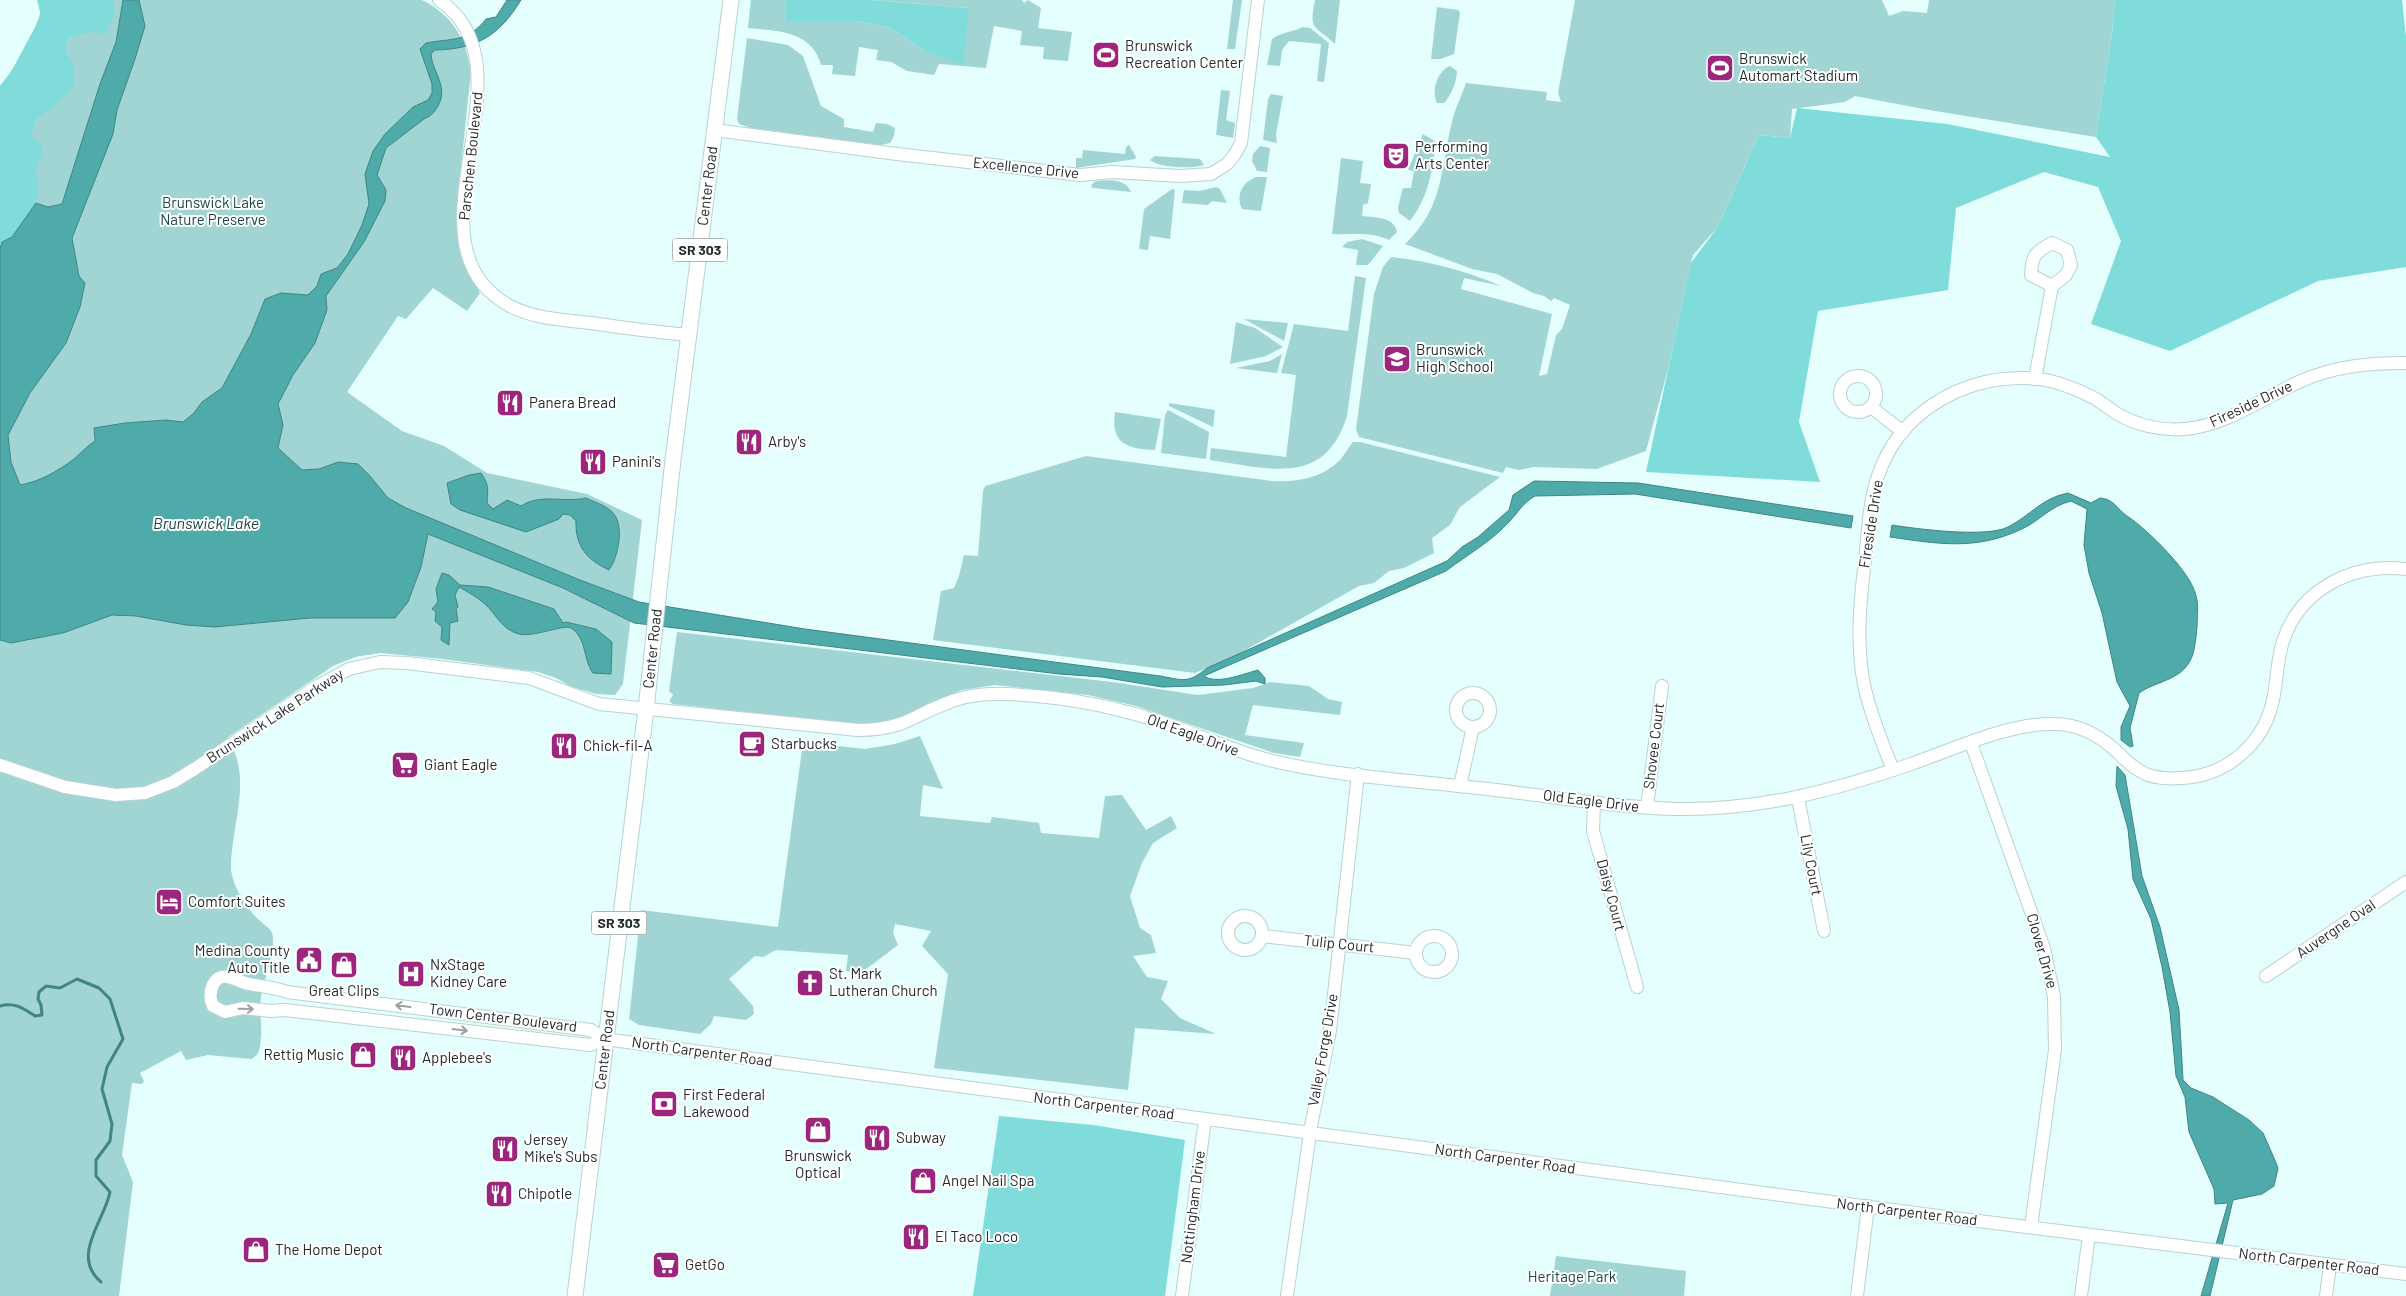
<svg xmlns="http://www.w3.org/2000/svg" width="2406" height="1296" font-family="Barlow,sans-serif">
<rect width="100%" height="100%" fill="#e4fffe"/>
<g fill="#a1d5d4">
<path d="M43 0H422C453 16 465 37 471 71L456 215C457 247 465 265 480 293L467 311 433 288 406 319 398 316 347 392 402 431 444 446 487 473 587 494 642 520 623 684 615 695 597 694 572 687 556 678 538 672 443 659 380 653 355 657 333 666 227 738C254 777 231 824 231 868 232 885 245 906 257 918 260 922 268 926 271 931 279 944 262 984 261 998 259 1011 262 1024 261 1036 260 1046 261 1055 251 1059L208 1055 186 1060 181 1051 140 1073 144 1081 142 1084 132 1083 122 1155 133 1182 119 1296H0V86C18 64 39 28 43 0Z"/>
<path d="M751 0H786L785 21H856L890 28 926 51 969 8 872 0H1022L1024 3 1028 0 1041 8 1038 28 1072 32 1068 61 1043 59 1044 47 1020 45 1022 31 994 26 986 68 939 64 934 75 907 71 891 62 876 60 878 50 859 47 855 76 832 74 833 65H821C812 31 777 31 748 28Z"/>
<polygon points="1233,0 1242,0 1235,49 1227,49"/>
<path d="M1315 0H1340L1335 44C1313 24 1309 30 1315 0Z"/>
<path d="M1575 0H1882L1889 16 1903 11 1927 13 1929 0H2115L2112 33 2096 137 1929 110 1855 96 1845 102 1792 109 1790 138 1759 135 1717 228 1693 255 1668 369 1646 451 1597 469 1533 467 1519 470 1506 467 1503 473 1359 437 1356 429 1374 294 1383 267 1391 257C1429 261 1467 271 1501 286L1464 278 1461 289 1552 314 1539 376 1547 374 1556 335 1562 329 1570 305 1554 298 1551 301 1544 296 1533 293 1497 274 1472 269 1405 244C1443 208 1440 173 1451 126 1454 111 1461 97 1466 83L1547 92 1546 100 1561 102 1558 93Z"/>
<polygon points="1437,7 1458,10 1460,13 1454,54 1441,59 1431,59"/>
<path d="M1303 27 1310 28 1329 43 1324 82 1317 81 1321 44 1289 41 1282 50 1280 66 1267 65 1272 39C1281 32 1293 32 1303 27Z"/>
<polygon points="747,38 788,45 803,56 821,106 844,119 844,127 873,132 876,123 887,124 895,128 894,136 890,143 881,145 751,128 739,124 737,119"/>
<path d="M1450 66 1457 71C1457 81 1451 96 1444 103H1437C1431 91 1437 71 1450 66Z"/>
<polygon points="1221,90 1230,91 1226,120 1235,123 1233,138 1216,135"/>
<polygon points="1271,94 1283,96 1276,134 1277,143 1263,140 1268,99"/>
<path d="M1423 134 1436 142C1432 172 1429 196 1410 221L1399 213 1398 207 1403 188H1411L1414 171 1408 170Z"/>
<polygon points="1129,145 1136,157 1135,159 1076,168 1076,158 1082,158 1083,150 1125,154 1126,147"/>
<polygon points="1260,146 1270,148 1267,172 1257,171 1252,161 1253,154"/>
<path d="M1155 156 1200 159 1204 165C1191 169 1160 168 1150 160Z"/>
<path d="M1341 158 1363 161 1360 183 1371 184 1368 203 1363 205 1362 216C1375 218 1394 216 1397 232L1389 240C1370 231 1353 235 1332 234Z"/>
<path d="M1257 177H1267L1261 211 1242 209C1235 195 1243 181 1257 177Z"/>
<path d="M1096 181C1109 180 1125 178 1131 192L1094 188 1091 187 1092 184Z"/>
<polygon points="1216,187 1220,189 1227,203 1212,201 1208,205 1182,203 1184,190 1199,191"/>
<polygon points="1172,189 1175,190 1170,239 1150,236 1148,250 1139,249 1144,209"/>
<polygon points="1362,239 1383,246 1368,265 1356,265 1358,250 1342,247 1347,242"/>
<path d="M1355 276 1366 278 1347 416C1325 488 1268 468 1210 460L1211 448 1286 457 1296 375 1281 373 1294 324 1348 331Z"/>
<polygon points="1244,319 1288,323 1284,341"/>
<polygon points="1236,322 1255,328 1283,347 1266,356 1230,364"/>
<polygon points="1282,354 1277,373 1236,368 1270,361"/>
<polygon points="1169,403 1215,410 1213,427 1169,406"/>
<polygon points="1168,410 1209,432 1206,459 1161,453 1165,415"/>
<path d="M1115 412 1161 419 1155 450C1128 449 1110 444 1115 412Z"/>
<path d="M1353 442H1360L1500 477 1460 507 1450 525 1432 538 1434 553 1404 568 1389 571 1374 583 1359 586 1235 656 1195 673 933 640 941 591 954 588 959 576 964 555 978 556 983 491 985 486 1086 456 1272 481C1296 482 1320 479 1339 461 1344 456 1348 448 1353 442Z"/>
<polygon points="677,632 1112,682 1198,695 1253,688 1270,682 1309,686 1328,699 1342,702 1340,715 1253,705 1245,735 1304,743 1300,757 1274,753 1136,706 1088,695 995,685 962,690 928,704 907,716 880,723 857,724 673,704 669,701 673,695 669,691"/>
<polygon points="920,736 943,789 923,785 920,816 990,823 992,817 1039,823 1041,833 1099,838 1105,796 1122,795 1146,830 1171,816 1177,828 1153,843 1142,863 1130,896 1140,928 1151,935 1156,953 1133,956 1147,977 1168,981 1161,999 1180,1018 1216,1034 1135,1028 1128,1090 934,1068 948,974 922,946 931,931 895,924 893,933 898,945 853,979 854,972 846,971 848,955 776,950 763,957 755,956 729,979 753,1006 754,1014 746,1020 714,1016 711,1024 700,1034 639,1025 629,1019 641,910 778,927 803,742 865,749 895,744"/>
<polygon points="1556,1256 1686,1271 1684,1296 1550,1296"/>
</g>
<g fill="#80dcdb">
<polygon points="37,0 114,0 114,15 105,34 91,32 68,38 65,51 73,63 73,86 54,107 37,118 31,135 44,148 35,170 39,190 35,204 12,237 0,249 0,86 10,74 41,16"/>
<polygon points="786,0 872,0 969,8 963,66 926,51 890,28 856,21 785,21"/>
<polygon points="2115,0 2402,0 2406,37 2406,267 2318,281 2170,351 2091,324 2121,241 2098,187 2044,172 1956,208 1948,290 1818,311 1799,422 1820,482 1646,472 1691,263 1717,228 1759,135 1790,138 1797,108 1947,124 2110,157 2096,137 2112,33"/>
<polygon points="999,1116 1093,1125 1185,1140 1165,1296 973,1296"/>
</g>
<g fill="#4eabaa" stroke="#418584">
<path d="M123 0H139L145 26 135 59 117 110 113 134 72 238 79 276 85 283 80 307 66 343 30 393 8 435 11 462 20 485C39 482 58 471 74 459 81 453 87 446 95 441L94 428 125 423 166 420 183 422 194 413 202 402 222 388 251 334 265 299 281 293 308 295 317 286 321 274 337 268 348 254 362 225 369 204 365 174 373 151 385 134 413 107 428 100 432 93V84L420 49 426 43C452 38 467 43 486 19L496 17 507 0H521C499 36 477 49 435 50L431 54C432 72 449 86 438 106 434 113 431 116 424 119L386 148 377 175 386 190 385 201 364 242 326 296 327 310 315 343 293 375 278 404 283 425 278 448 302 470 319 469 338 462 358 464 370 476 388 498 406 508 580 580 639 602 805 629 1160 676C1183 680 1188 684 1207 668L1447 561 1462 547 1478 537 1509 510 1513 495 1534 481 1638 483 1853 516 1851 528 1635 494 1535 496C1523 503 1519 511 1510 521 1492 541 1467 555 1446 571L1204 676C1217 685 1243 674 1258 670L1265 678V684L1256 681 1224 685 1162 687 1102 677 1059 674 634 623 563 588 428 534 421 567 408 602 395 618H310L215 627 186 625 136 616 112 615 63 633 11 643 0 640V249L2 242 12 237 36 203 48 207 62 204 100 84 116 42Z"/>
<path d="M481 473C489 484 488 490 487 503L493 509 507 500 521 506C540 493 565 503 586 498 594 502 605 505 611 511 626 523 618 558 609 570 587 560 575 546 576 521L570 515 563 514 559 519 526 532 460 510 451 504 447 483 469 475Z"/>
<path d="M2068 493 2091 503 2100 498C2114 499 2117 509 2127 516 2147 529 2192 573 2196 596 2199 606 2197 617 2197 627 2196 637 2195 652 2190 661 2179 681 2156 681 2139 693L2130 728 2133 746 2130 747 2121 740V727L2130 706 2117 682 2102 613 2089 573 2084 545 2087 509 2071 501C2051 506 2040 520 2024 528 1977 551 1939 544 1890 537L1892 525C1917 529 1986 538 2008 527 2031 515 2042 498 2068 493Z"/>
<path d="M442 573 449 575 460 585 488 587 554 609 563 623 566 622 596 629 612 642 611 674 593 673C583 660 587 638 571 628 564 624 532 638 519 634 502 630 496 614 485 604 477 597 468 592 459 587L455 595 458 607 456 609 458 621 450 623 449 645 441 640 442 627 435 621 436 612 432 609 438 602 436 589Z"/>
<polygon points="2117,766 2125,775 2142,876 2160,927 2179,1010 2183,1080 2191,1088 2213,1097 2249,1120 2263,1133 2274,1158 2278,1168 2274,1186 2262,1194 2233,1200 2210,1296 2201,1296 2228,1203 2215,1204 2214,1189 2189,1132 2185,1097 2176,1076 2170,1012 2162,967 2151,919 2133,879 2128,829 2116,786"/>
</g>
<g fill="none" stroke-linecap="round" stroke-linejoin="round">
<path stroke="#418584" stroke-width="3" d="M0 1006C15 1002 23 1008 35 1016L42 1015 41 1005 38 999 39 992 46 986 60 988 77 979 99 988 110 999 123 1039 107 1067 102 1089 112 1124 110 1141 96 1160V1176L110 1192C105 1220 70 1256 101 1282"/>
<g stroke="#b7d2d1" stroke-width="14">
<g id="minor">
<path d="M439 0C541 68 395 244 510 306 535 319 564 320 591 323 624 328 656 332 689 335"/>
<polyline points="715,130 897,154 1081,175 1112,172 1180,176 1211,174 1227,164 1235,154 1241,143 1258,0"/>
<circle cx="1858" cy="394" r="18"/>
<path d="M2035 379 2052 286 2066 275 2071 265 2067 250 2052 243C2035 253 2032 254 2031 275L2052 286"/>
<polyline points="1871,407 1903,432"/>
<circle cx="1473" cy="710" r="17"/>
<polyline points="1971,743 2044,948 2054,997 2055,1050 2031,1227"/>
<path d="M0 765 65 787 116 795 145 793 173 782 196 768 316 687 349 669 380 662 407 663 529 678 599 704 858 730C873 730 887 728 900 724 914 719 926 711 940 706 961 696 984 693 1007 694 1063 696 1123 708 1176 727 1208 739 1239 753 1273 761 1340 777 1411 780 1478 788 1544 795 1610 807 1676 809 1761 810 1832 791 1911 764 1954 749 2007 724 2051 724 2075 723 2096 733 2114 749 2125 759 2133 769 2148 775 2158 778 2171 779 2182 778 2226 776 2264 744 2273 700 2277 681 2277 660 2283 641 2301 588 2353 563 2406 569"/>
<path d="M1893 770C1882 742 1871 715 1864 685 1856 643 1860 602 1865 560 1868 532 1869 502 1878 476 1899 413 1961 377 2025 378 2047 378 2070 386 2090 396 2099 400 2107 407 2116 413 2136 425 2161 431 2185 429 2227 425 2263 398 2301 381 2335 366 2369 363 2406 363"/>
<polyline points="1460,786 1473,727"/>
<polyline points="1798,798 1824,931"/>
<polyline points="1594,801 1593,831 1637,987"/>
<polyline points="1647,807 1662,686"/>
<circle cx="1245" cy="933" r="17"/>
<polyline points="1262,936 1416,953"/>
<circle cx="1434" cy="954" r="18"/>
<polyline points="2266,976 2406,882"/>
<path d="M605 1039 590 1045 285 1010 271 1011 243 1008 225 1012 213 1006C210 1000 210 993 212 987 220 967 237 982 249 984 263 987 274 987 287 992L591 1030 605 1039 776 1062 1946 1217 2406 1274"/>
<polyline points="1182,1296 1205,1119"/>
<polyline points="1287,1296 1311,1126 1330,1031 1358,774"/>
<polyline points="1857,1296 1868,1206"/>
<polyline points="2081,1296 2089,1235"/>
<polyline points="2326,1296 2330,1265"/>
</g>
</g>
<g stroke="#b7d2d1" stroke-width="17">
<g id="major">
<path id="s1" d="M575 1296 646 709 673 460 731 0"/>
</g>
</g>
<use href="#minor" stroke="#fff" stroke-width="12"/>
<use href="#major" stroke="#fff" stroke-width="15"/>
</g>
<defs><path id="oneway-shaft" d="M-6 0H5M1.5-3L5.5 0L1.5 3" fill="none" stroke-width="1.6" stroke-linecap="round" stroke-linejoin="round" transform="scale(1.25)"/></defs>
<g stroke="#9ca0a0">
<use href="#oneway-shaft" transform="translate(403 1006) rotate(-173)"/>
<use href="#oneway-shaft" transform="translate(246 1009) rotate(1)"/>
<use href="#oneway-shaft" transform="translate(460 1030) rotate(7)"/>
</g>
<defs>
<g id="stadium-square" transform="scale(1.4375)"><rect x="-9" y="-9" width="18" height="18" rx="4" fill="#9c257e" stroke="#fff"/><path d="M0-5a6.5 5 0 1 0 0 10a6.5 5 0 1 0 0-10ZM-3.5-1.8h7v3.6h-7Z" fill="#fff"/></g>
<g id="theatre-square" transform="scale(1.4375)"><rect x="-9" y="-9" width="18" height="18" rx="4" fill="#9c257e" stroke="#fff"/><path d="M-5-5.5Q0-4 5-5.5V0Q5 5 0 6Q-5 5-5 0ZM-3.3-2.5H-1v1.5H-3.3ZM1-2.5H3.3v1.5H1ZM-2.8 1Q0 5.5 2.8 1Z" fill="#fff"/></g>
<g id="school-square" transform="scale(1.4375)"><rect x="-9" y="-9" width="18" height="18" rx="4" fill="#9c257e" stroke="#fff"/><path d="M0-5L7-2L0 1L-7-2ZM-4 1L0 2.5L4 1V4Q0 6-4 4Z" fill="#fff"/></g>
<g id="restaurant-square" transform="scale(1.4375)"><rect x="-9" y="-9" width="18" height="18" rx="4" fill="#9c257e" stroke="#fff"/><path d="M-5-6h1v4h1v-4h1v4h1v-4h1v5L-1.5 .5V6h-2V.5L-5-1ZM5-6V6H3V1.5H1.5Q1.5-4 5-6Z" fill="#fff"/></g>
<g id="cafe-square" transform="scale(1.4375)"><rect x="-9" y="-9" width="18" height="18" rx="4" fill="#9c257e" stroke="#fff"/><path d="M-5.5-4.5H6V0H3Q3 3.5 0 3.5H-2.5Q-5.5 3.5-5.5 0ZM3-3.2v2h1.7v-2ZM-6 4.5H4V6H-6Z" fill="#fff"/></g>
<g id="supermarket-square" transform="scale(1.4375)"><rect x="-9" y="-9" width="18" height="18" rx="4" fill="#9c257e" stroke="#fff"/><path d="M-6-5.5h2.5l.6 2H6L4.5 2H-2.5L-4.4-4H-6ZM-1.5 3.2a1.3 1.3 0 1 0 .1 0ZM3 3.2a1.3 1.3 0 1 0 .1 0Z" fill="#fff"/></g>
<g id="hotel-square" transform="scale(1.4375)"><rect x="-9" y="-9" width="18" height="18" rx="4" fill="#9c257e" stroke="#fff"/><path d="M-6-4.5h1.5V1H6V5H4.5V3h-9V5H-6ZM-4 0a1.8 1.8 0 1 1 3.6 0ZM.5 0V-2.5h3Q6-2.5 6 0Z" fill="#fff"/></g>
<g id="civic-square" transform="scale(1.4375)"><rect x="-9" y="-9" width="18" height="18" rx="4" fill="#9c257e" stroke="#fff"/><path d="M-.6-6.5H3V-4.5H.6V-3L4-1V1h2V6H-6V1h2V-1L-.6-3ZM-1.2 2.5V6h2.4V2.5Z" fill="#fff"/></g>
<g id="shop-square" transform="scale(1.4375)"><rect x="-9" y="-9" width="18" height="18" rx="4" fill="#9c257e" stroke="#fff"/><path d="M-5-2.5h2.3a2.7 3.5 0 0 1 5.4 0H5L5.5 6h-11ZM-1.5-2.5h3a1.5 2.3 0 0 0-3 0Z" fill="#fff"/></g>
<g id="hospital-square" transform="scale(1.4375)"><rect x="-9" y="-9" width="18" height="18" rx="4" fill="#9c257e" stroke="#fff"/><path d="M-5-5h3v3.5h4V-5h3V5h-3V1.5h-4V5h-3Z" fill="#fff"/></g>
<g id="church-square" transform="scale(1.4375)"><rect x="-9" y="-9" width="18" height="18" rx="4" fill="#9c257e" stroke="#fff"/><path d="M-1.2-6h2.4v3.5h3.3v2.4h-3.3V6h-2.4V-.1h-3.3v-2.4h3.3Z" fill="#fff"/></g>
<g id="bank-square" transform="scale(1.4375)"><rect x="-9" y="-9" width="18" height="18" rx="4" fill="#9c257e" stroke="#fff"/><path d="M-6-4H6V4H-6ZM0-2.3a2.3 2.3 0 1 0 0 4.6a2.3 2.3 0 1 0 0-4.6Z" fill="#fff"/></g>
</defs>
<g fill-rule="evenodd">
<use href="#stadium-square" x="1106" y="55"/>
<use href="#stadium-square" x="1720" y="68"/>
<use href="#theatre-square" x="1396" y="156"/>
<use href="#school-square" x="1397" y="359"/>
<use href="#restaurant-square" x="510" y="403"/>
<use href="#restaurant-square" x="749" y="442"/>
<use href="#restaurant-square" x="593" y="462"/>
<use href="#cafe-square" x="752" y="744"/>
<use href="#restaurant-square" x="564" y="746"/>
<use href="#supermarket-square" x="405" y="765"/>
<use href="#hotel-square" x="169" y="902"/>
<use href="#civic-square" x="309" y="960"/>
<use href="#shop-square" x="344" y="965"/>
<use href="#hospital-square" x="411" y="974"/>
<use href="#church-square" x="810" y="983"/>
<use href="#shop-square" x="363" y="1055"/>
<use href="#restaurant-square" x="403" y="1058"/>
<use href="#bank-square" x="664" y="1104"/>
<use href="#shop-square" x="818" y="1130"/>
<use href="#restaurant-square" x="877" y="1138"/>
<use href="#restaurant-square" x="505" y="1149"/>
<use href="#shop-square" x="923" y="1181"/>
<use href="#restaurant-square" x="499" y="1194"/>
<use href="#restaurant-square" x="916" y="1237"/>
<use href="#shop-square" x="256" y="1250"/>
<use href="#supermarket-square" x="666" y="1265"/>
</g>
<g text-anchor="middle" stroke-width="4" stroke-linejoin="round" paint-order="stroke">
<g fill="#fff" stroke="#646b6b" stroke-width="1">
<rect x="672.5" y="238.5" width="55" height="23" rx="4"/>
<rect x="591.5" y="911.5" width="55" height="23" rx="4"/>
</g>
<g font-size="14" font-weight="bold" fill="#222c2c">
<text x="700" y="255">SR 303</text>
<text x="619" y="928">SR 303</text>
</g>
<g font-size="15" fill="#222c2c" stroke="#fff" text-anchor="start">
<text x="1125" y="51">Brunswick<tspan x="1125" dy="17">Recreation Center</tspan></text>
<text x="1739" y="64">Brunswick<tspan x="1739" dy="17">Automart Stadium</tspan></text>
<text x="1415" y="152">Performing<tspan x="1415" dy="17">Arts Center</tspan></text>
<text x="1416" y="355">Brunswick<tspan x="1416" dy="17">High School</tspan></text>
<text x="529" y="408">Panera Bread</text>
<text x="768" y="447">Arby's</text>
<text x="612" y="467">Panini's</text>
<text x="771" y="749">Starbucks</text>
<text x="583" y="751">Chick-fil-A</text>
<text x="424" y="770">Giant Eagle</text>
<text x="188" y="907">Comfort Suites</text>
<text x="290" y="956" text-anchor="end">Medina County<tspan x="290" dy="17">Auto Title</tspan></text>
<text x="430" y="970">NxStage<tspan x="430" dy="17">Kidney Care</tspan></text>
<text x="829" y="979">St. Mark<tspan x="829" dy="17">Lutheran Church</tspan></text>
<text x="344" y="996" text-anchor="middle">Great Clips</text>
<text x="344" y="1060" text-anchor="end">Rettig Music</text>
<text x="422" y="1063">Applebee's</text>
<text x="683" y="1100">First Federal<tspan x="683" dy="17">Lakewood</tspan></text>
<text x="896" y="1143">Subway</text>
<text x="524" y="1145">Jersey<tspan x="524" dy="17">Mike's Subs</tspan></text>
<text x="818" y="1161" text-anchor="middle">Brunswick<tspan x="818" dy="17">Optical</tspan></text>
<text x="942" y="1186">Angel Nail Spa</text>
<text x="518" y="1199">Chipotle</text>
<text x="935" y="1242">El Taco Loco</text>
<text x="275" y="1255">The Home Depot</text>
<text x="685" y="1270">GetGo</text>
</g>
<g font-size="15" fill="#222c2c" stroke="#fff">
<text transform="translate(471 156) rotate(-84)" y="5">Parschen Boulevard</text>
<text transform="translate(1026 168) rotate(6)" y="5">Excellence Drive</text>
<text dy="5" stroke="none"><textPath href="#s1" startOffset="1118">Center Road</textPath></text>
<text transform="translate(2251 404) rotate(-25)" y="5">Fireside Drive</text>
<text transform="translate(1871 524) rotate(-81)" y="5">Fireside Drive</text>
<text dy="5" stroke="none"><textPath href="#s1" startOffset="652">Center Road</textPath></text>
<text transform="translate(275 716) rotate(-33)" y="5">Brunswick Lake Parkway</text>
<text transform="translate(1193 735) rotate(20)" y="5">Old Eagle Drive</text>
<text transform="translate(1654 746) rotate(-83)" y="5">Shovee Court</text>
<text transform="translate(1591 801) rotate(7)" y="5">Old Eagle Drive</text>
<text transform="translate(1811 865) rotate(79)" y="5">Lily Court</text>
<text transform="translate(1611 895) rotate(75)" y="5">Daisy Court</text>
<text transform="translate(2336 929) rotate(-34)" y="5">Auvergne Oval</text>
<text transform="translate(1339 944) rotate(6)" y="5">Tulip Court</text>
<text transform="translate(2042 951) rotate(74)" y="5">Clover Drive</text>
<text transform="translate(503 1018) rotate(7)" y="5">Town Center Boulevard</text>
<text dy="5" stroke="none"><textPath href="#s1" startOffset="248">Center Road</textPath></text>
<text transform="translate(1323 1050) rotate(-80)" y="5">Valley Forge Drive</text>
<text transform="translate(702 1052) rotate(8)" y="5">North Carpenter Road</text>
<text transform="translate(1104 1106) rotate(7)" y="5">North Carpenter Road</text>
<text transform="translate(1505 1159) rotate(8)" y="5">North Carpenter Road</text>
<text transform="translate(1193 1207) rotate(-83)" y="5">Nottingham Drive</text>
<text transform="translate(1907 1212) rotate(7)" y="5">North Carpenter Road</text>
<text transform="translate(2309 1262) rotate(7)" y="5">North Carpenter Road</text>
</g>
<g font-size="15" fill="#1c4746" stroke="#fff">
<text x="213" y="208">Brunswick Lake<tspan x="213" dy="17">Nature Preserve</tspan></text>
<text x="1572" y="1282">Heritage Park</text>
</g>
<g font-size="16" font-style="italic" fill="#1a4545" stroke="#fff">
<text x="206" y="529">Brunswick Lake</text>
</g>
</g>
</svg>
